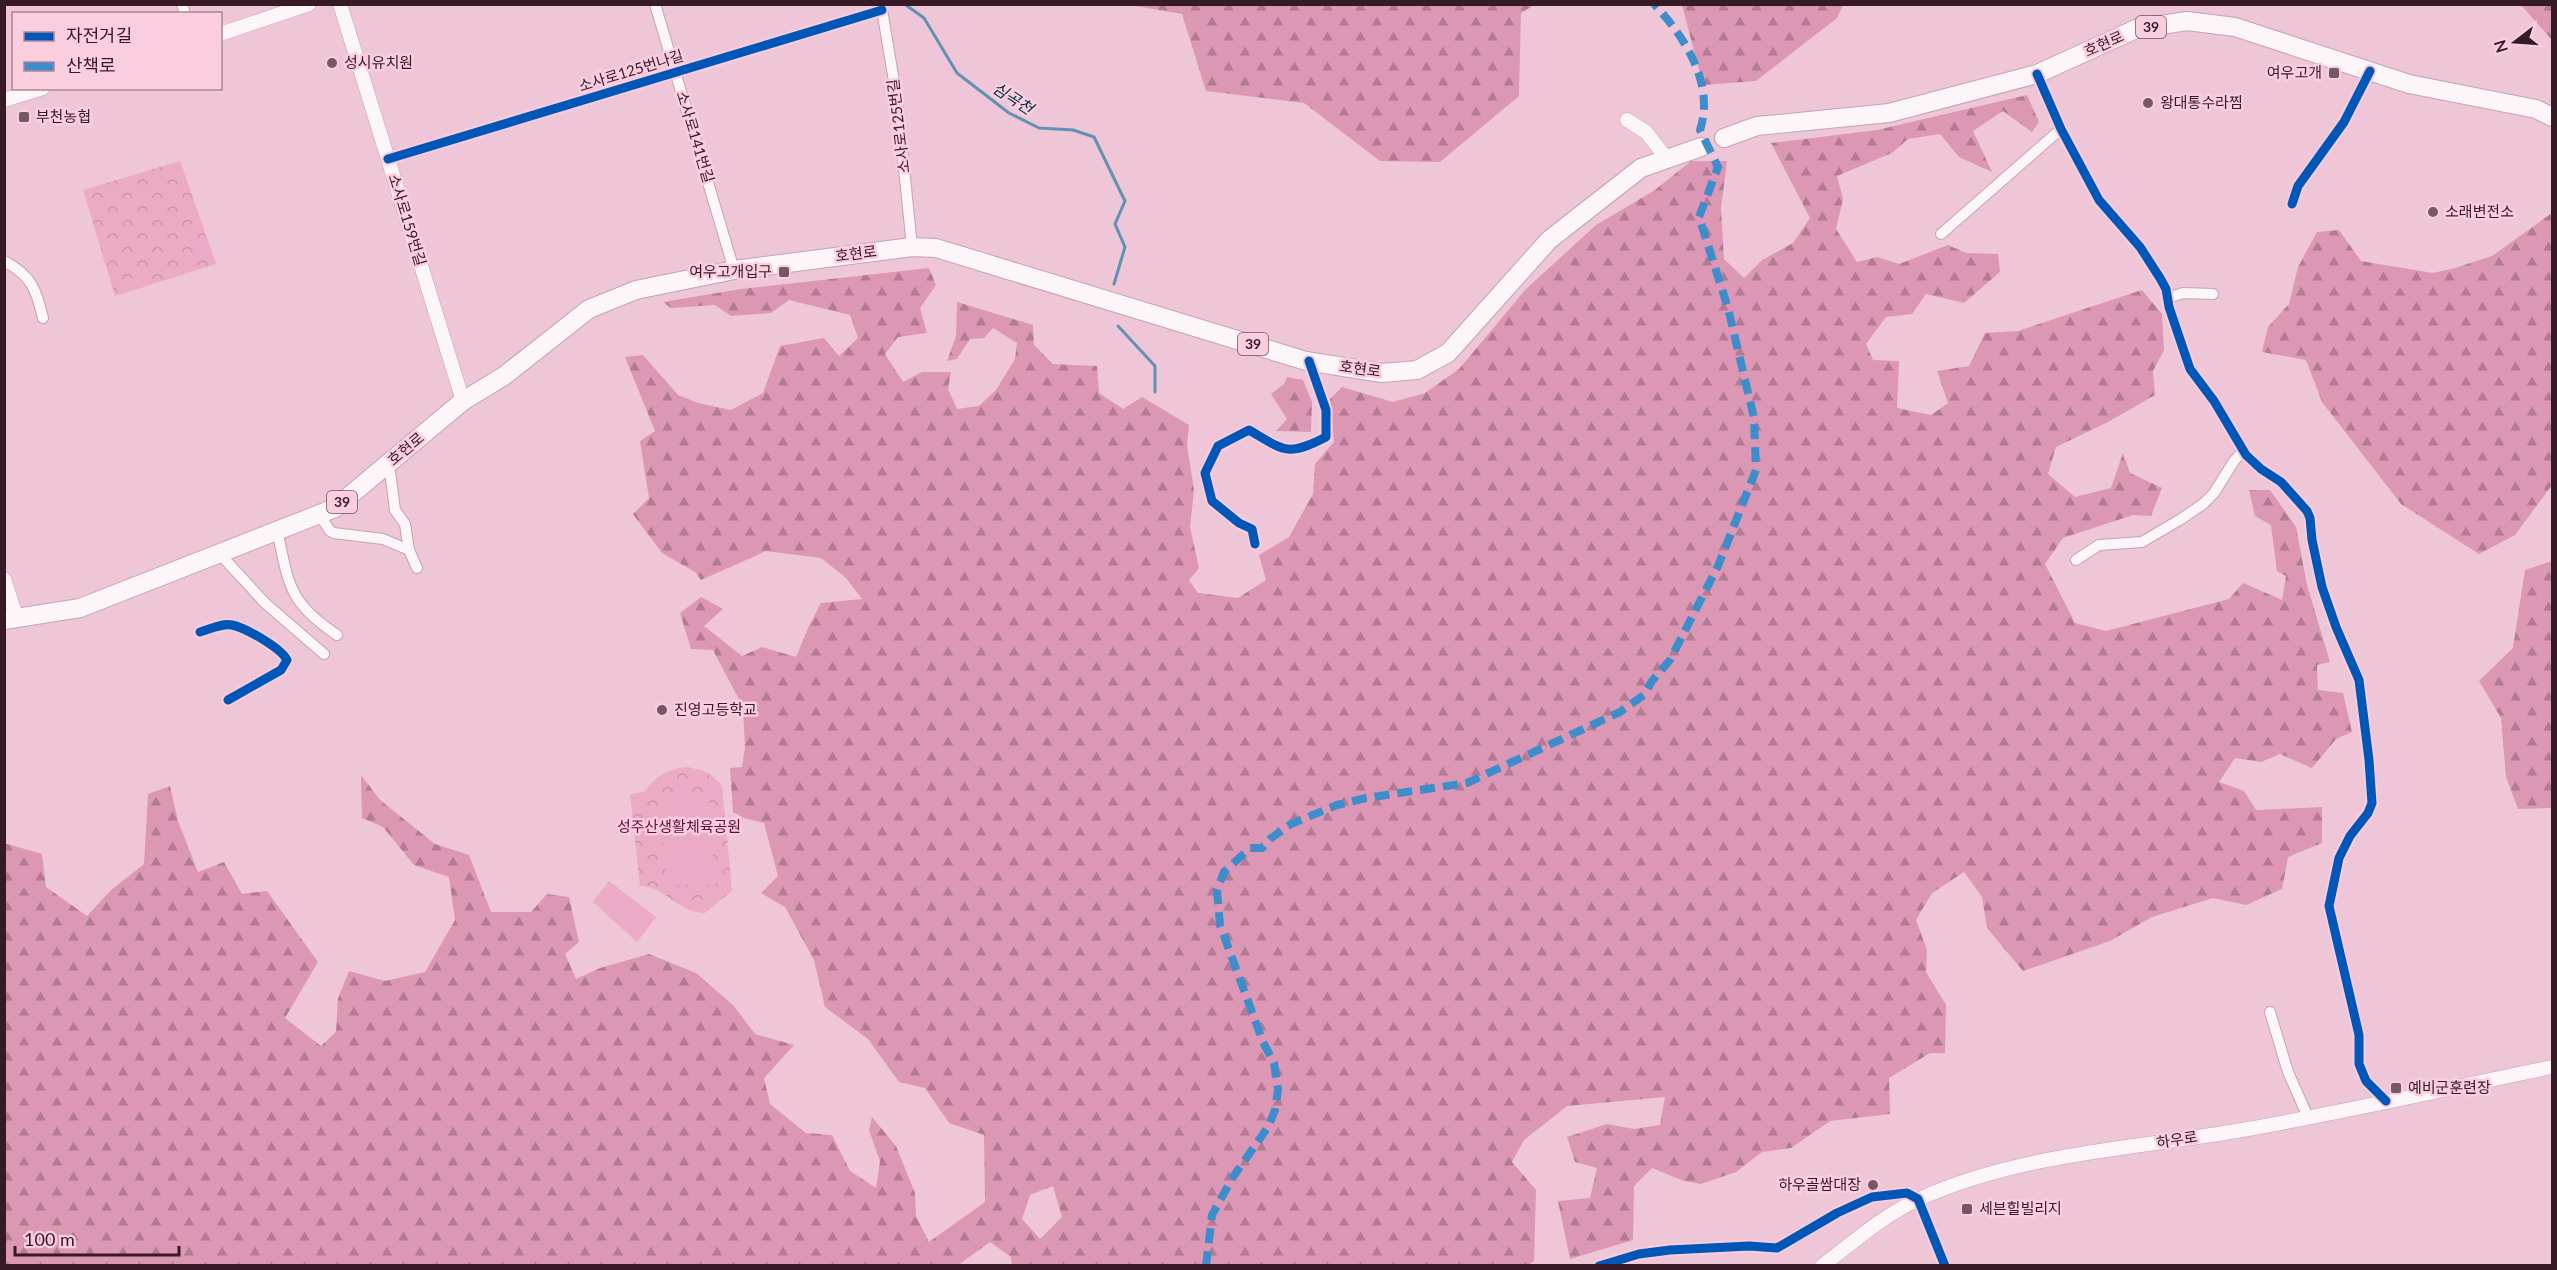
<svg xmlns="http://www.w3.org/2000/svg" width="2557" height="1270" font-family="Lato,'Noto Sans KR',sans-serif">
<defs>
<pattern id="forest-firs" width="22" height="20" patternUnits="userSpaceOnUse" patternTransform="scale(1.5)"><rect width="22" height="20" fill="#dc97b5"/><path d="M5 1l3.5 6h-7zM16 11l3.5 6h-7z" fill="#b37a93"/></pattern>
<pattern id="park-crowns" width="20" height="18" patternUnits="userSpaceOnUse" patternTransform="scale(1.5)"><rect width="20" height="18" fill="#ebabc6"/><path d="M2 6a3 3 0 1 1 6 0M12 15a3 3 0 1 1 6 0" fill="none" stroke="#ca93aa"/></pattern>
</defs>
<rect width="100%" height="100%" fill="#eec6d7"/>
<g fill="url(#forest-firs)" fill-rule="evenodd">
<polygon points="1130,5 1534,5 1521,13 1519,96 1440,162 1380,161 1304,103 1206,91 1182,14"/>
<polygon points="1682,5 1682,4 1843,5 1837,18 1756,81 1703,85"/>
<polygon points="2522,5 2552,5 2552,40 2522,6"/>
<path d="M2027 95 2039 122 2032 132 2003 111 1973 131 1992 172 1959 157 1940 134 1908 139 1892 153 1837 176 1843 199 1836 229 1857 262 1877 257 1899 264 1948 245 1966 253 1998 254 2000 272 1964 303 1926 294 1912 314 1886 317 1866 344 1873 360 1899 361 1897 408 1931 415 1948 403 1937 371 1969 366 1985 333 2018 331 2142 290 2162 314 2164 350 2153 371 2155 395 2108 422 2056 447 2048 474 2075 497 2111 488 2123 453 2130 473 2162 488 2151 516 2133 515 2063 538 2045 564 2075 623 2106 631 2229 599 2243 583 2282 600 2286 576 2277 571 2271 525 2255 516 2249 490H2270L2296 527 2307 585 2330 662 2317 665 2318 690 2343 693 2352 732 2336 739 2312 768 2280 754 2261 762 2235 758 2219 782 2244 791 2256 810 2322 807V843L2288 857 2282 889 2246 905 2213 898 2152 917 2110 941 2023 971 1987 928 1982 897 1964 872 1932 893 1916 920 1927 950 1926 972 1946 1005 1945 1053H1930L1889 1078 1890 1114 1830 1121 1791 1148 1762 1152 1736 1172 1701 1184 1684 1181 1652 1168 1634 1186 1633 1240 1570 1259 1558 1201 1590 1198 1597 1168 1575 1162 1567 1137 1607 1124 1634 1129 1660 1125 1665 1097 1567 1106 1524 1140 1512 1162 1536 1190 1534 1261 1527 1265 1012 1266 1011 1257 990 1242 957 1266 5 1265 4 843 42 854 46 887 87 916 111 890 144 864 148 794 170 786 178 821 198 872 224 862 242 894 267 891 318 962 285 1018 321 1046 336 1032 338 998 349 971 385 981 425 972 455 920 449 877 414 865 383 827 362 818 361 775 380 800 435 844 469 855 491 912H531L547 894 569 897 579 942 565 954 576 979 600 968 649 954 696 973 733 1005 755 1034 794 1045 764 1078 770 1104 806 1133 832 1135 850 1171 876 1188 880 1161 869 1130 872 1117 896 1146 915 1193 916 1216 929 1242 985 1202 984 1135 949 1123 925 1088 899 1082 868 1039 825 1007 814 960 785 907 761 893 778 876 764 823 744 818 733 812 730 768 742 767 745 748 743 707 713 650 691 649 680 613 701 597 723 609 704 626 742 656 762 647 796 657 809 626 821 603 862 599 846 578 821 558 766 551 701 580 695 572 662 553 633 514 649 498 640 441 655 431 625 357 643 355 678 395 698 403 731 410 763 393 780 346 824 338 839 356 858 338 850 315 789 300 771 313 731 316 715 305 671 308 663 302 741 289 929 268 936 285 920 308 927 333 898 337 885 354 903 382 922 372H951L948 389 957 409 979 406 996 390 1015 359 1017 343 993 328 984 338 970 339 957 359 947 361 956 336 957 302 1033 325 1034 345 1053 364 1097 366 1099 393 1123 409 1142 397 1189 425 1187 445 1194 490 1190 527 1199 568 1189 580 1198 593 1238 598 1266 580 1259 555 1289 537 1313 494 1315 464 1334 442 1330 399 1342 387 1393 402 1425 393 1459 369 1526 289 1596 225 1655 190 1691 161H1727L1721 208 1724 259 1744 278 1762 260 1793 243 1810 218 1771 143 1877 130ZM1053 1186 1062 1217 1040 1239 1022 1219 1030 1195Z"/>
<polygon points="2552,213 2552,485 2515,535 2479,554 2401,504 2322,402 2306,360 2262,352 2268,327 2289,304 2298,267 2317,232 2339,230 2361,261 2433,273 2455,268 2492,256"/>
<polygon points="1287,377 1303,380 1312,402 1311,432 1276,431 1287,419 1271,394 1284,384"/>
<polygon points="2552,561 2552,808 2518,809 2506,777 2501,718 2479,681 2513,648 2525,570"/>
</g>
<g fill="url(#park-crowns)">
<polygon points="180,161 216,264 115,296 83,190"/>
<path d="M687 767C703 770 712 773 722 786L732 891 705 913C675 912 665 885 640 886L630 794 644 792C655 777 668 768 687 767Z"/>
</g>
<g fill="#ebabc6">
<polygon points="708,793 716,885 667,885 659,796"/>
<polygon points="609,881 656,917 637,942 593,902"/>
</g>
<g fill="none" stroke-linecap="round" stroke-linejoin="round">
<g stroke="#6192b3" stroke-width="3">
<polyline points="906,5 924,18 957,73 1009,113 1039,128 1073,130 1094,137 1125,201 1115,224 1125,247 1114,284"/>
<polyline points="1118,326 1155,366 1155,392"/>
</g>
<g stroke="#c3a4b1" stroke-width="12">
<g id="minor">
<polyline points="182,4 185,14"/>
<polyline points="655,4 734,270"/>
<polyline points="881,4 897,99 912,247"/>
<polyline points="2037,74 2061,129 2099,200 2140,247 2160,278 2166,289 2169,307 2190,369 2214,401 2246,455 2261,469 2281,482 2307,511 2310,518 2312,540 2322,587 2336,627 2359,680 2369,760 2372,803 2368,813 2350,836 2339,858 2329,906 2359,1035 2359,1064 2366,1081 2386,1101"/>
<polyline points="388,159 882,10"/>
<polyline points="2292,204 2298,186 2344,122 2370,71"/>
<polyline points="1941,234 2061,129"/>
<path d="M4 261C32 276 36 289 43 318"/>
<polyline points="2168,298 2183,293 2213,294"/>
<polyline points="389,463 395,510 405,524 409,550 417,568"/>
<polyline points="319,514 330,531 334,533 383,539 409,550"/>
<path d="M277 530C289 585 288 602 337 635"/>
<path d="M1255 544 1252 529 1239 523 1212 501 1205 473 1218 446 1249 430C1285 451 1287 457 1326 437V410L1309 361"/>
<polyline points="219,553 265,603 324,654"/>
<polyline points="2076,560 2099,545 2142,542 2181,519 2203,504 2214,493 2234,461 2243,451"/>
<path d="M200 632C210 629 222 623 232 625 246 628 281 648 287 660L281 670 228 700"/>
<polyline points="2270,1012 2288,1072 2308,1117"/>
<polyline points="1599,1266 1639,1254 1670,1250 1749,1246 1777,1248 1837,1213 1872,1197 1907,1193 1918,1199 1945,1266"/>
</g>
</g>
<g stroke="#c3a4b1" stroke-width="15">
<g id="tertiary">
<polyline points="340,4 463,401"/>
<polyline points="220,34 309,4"/>
<polyline points="4,100 43,88"/>
<polyline points="1627,120 1646,132 1667,159"/>
<polyline points="4,579 17,619"/>
<path d="M1822 1266C1853 1242 1884 1215 1919 1199 2020 1153 2134 1149 2242 1130 2346 1112 2449 1088 2552 1067"/>
</g>
</g>
<g stroke="#c3a4b1" stroke-width="20">
<g id="primary">
<polyline points="1724,138 1757,126 1889,113 2037,74 2136,29 2187,21 2235,27 2409,84 2536,109 2552,117"/>
<polyline points="4,620 80,608 335,508 463,401 504,376 589,309 636,290 734,270 912,247 936,248 1306,361 1382,373 1417,370 1448,353 1549,240 1641,168 1701,147"/>
</g>
</g>
<use href="#minor" stroke="#fcf6f9" stroke-width="10"/>
<use href="#tertiary" stroke="#fcf6f9" stroke-width="14"/>
<use href="#primary" stroke="#fcf6f9" stroke-width="18"/>
<path stroke="#3d8dcc" stroke-width="8" stroke-dasharray="15 8" stroke-linecap="butt" d="M1206 1266 1212 1215 1233 1177 1268 1127 1275 1110 1278 1090 1274 1063 1263 1042 1220 925 1217 890 1224 872 1250 848H1262L1270 839 1291 824 1337 805 1366 798 1467 783 1620 712 1644 695 1652 681 1670 660 1718 566 1756 470 1754 418 1728 308 1699 217 1718 167 1700 130C1715 84 1685 37 1654 4"/>
<g stroke="#facddf" stroke-width="13">
<g id="cycleway">
<polyline points="2037,74 2061,129 2099,200 2140,247 2160,278 2166,289 2169,307 2190,369 2214,401 2246,455 2261,469 2281,482 2307,511 2310,518 2312,540 2322,587 2336,627 2359,680 2369,760 2372,803 2368,813 2350,836 2339,858 2329,906 2359,1035 2359,1064 2366,1081 2386,1101"/>
<polyline points="388,159 882,10"/>
<polyline points="2292,204 2298,186 2344,122 2370,71"/>
<path d="M1255 544 1252 529 1239 523 1212 501 1205 473 1218 446 1249 430C1285 451 1287 457 1326 437V410L1309 361"/>
<path d="M200 632C210 629 222 623 232 625 246 628 281 648 287 660L281 670 228 700"/>
<polyline points="1599,1266 1639,1254 1670,1250 1749,1246 1777,1248 1837,1213 1872,1197 1907,1193 1918,1199 1945,1266"/>
</g>
</g>
<use href="#cycleway" stroke="#0057b8" stroke-width="9"/>
</g>
<g fill="#765765" stroke="#facddf" stroke-width="2">
<circle cx="332" cy="63" r="6"/>
<rect x="2328" y="67" width="12" height="12" rx="3"/>
<circle cx="2148" cy="103" r="6"/>
<rect x="18" y="111" width="12" height="12" rx="3"/>
<circle cx="2433" cy="212" r="6"/>
<rect x="778" y="266" width="12" height="12" rx="3"/>
<circle cx="662" cy="710" r="6"/>
<rect x="2390" y="1082" width="12" height="12" rx="3"/>
<circle cx="1873" cy="1185" r="6"/>
<rect x="1961" y="1203" width="12" height="12" rx="3"/>
</g>
<g text-anchor="middle" stroke-width="5" stroke-linejoin="round" paint-order="stroke">
<g fill="#facddf" stroke="#71505e" stroke-width="1.5">
<rect x="2136" y="16" width="30" height="22" rx="4.5"/>
<rect x="1238" y="333" width="30" height="22" rx="4.5"/>
<rect x="327" y="491" width="30" height="22" rx="4.5"/>
</g>
<g font-size="14" font-weight="bold" fill="#361b27">
<text x="2151" y="32">39</text>
<text x="1253" y="349">39</text>
<text x="342" y="507">39</text>
</g>
<g font-size="15" fill="#361b27" stroke="#facddf">
<text transform="translate(2104 44) rotate(-24)" y="5">호현로</text>
<text transform="translate(631 71) rotate(-17)" y="5">소사로125번나길</text>
<text transform="translate(899 126) rotate(-97)" y="5">소사로125번길</text>
<text transform="translate(695 137) rotate(73)" y="5">소사로141번길</text>
<text transform="translate(407 220) rotate(73)" y="5">소사로159번길</text>
<text transform="translate(856 254) rotate(-7)" y="5">호현로</text>
<text transform="translate(1360 369) rotate(8)" y="5">호현로</text>
<text transform="translate(406 449) rotate(-40)" y="5">호현로</text>
<text transform="translate(2177 1140) rotate(-9)" y="5">하우로</text>
</g>
<g font-size="15" fill="#361b27" stroke="#facddf" text-anchor="start">
<text x="344" y="68">성시유치원</text>
<text x="2322" y="78" text-anchor="end">여우고개</text>
<text x="2160" y="108">왕대통수라찜</text>
<text x="36" y="122">부천농협</text>
<text x="2445" y="217">소래변전소</text>
<text x="772" y="277" text-anchor="end">여우고개입구</text>
<text x="674" y="715">진영고등학교</text>
<text x="2408" y="1093">예비군훈련장</text>
<text x="1861" y="1190" text-anchor="end">하우골쌈대장</text>
<text x="1979" y="1214">세븐힐빌리지</text>
</g>
<g font-size="15" fill="#620e3c" stroke="#facddf">
<text x="679" y="832">성주산생활체육공원</text>
</g>
<g font-size="16" font-style="italic" fill="#003045" stroke="#facddf">
<text transform="translate(1013 98) rotate(33)" y="6">심곡천</text>
</g>
</g>
<rect width="2557" height="1270" fill="none" stroke="#361b27" stroke-width="12"/>
<rect x="12" y="12" width="210" height="78" fill="#facddf" stroke="#ac8695" stroke-width="1.5"/>
<rect x="24" y="32" width="30" height="9" fill="#0057b8" stroke="#ac8695" stroke-width="1.5"/>
<text x="66" y="42" font-size="18" fill="#361b27">자전거길</text>
<rect x="24" y="62" width="30" height="9" fill="#3d8dcc" stroke="#ac8695" stroke-width="1.5"/>
<text x="66" y="72" font-size="18" fill="#361b27">산책로</text>
<g transform="translate(2515 42) rotate(253)" stroke="#facddf" stroke-width="4.5" paint-order="stroke">
<path d="M0-4.5L10 22L0 15L-10 22Z" fill="#361b27"/>
<text y="-9" font-size="16" font-weight="bold" text-anchor="middle" fill="#361b27">N</text>
</g>
<path d="M15 1246v9h164v-9" fill="none" stroke="#361b27" stroke-width="3"/>
<text x="24" y="1246" font-size="18" fill="#361b27" stroke="#facddf" stroke-width="4.5" paint-order="stroke">100 m</text>
</svg>
